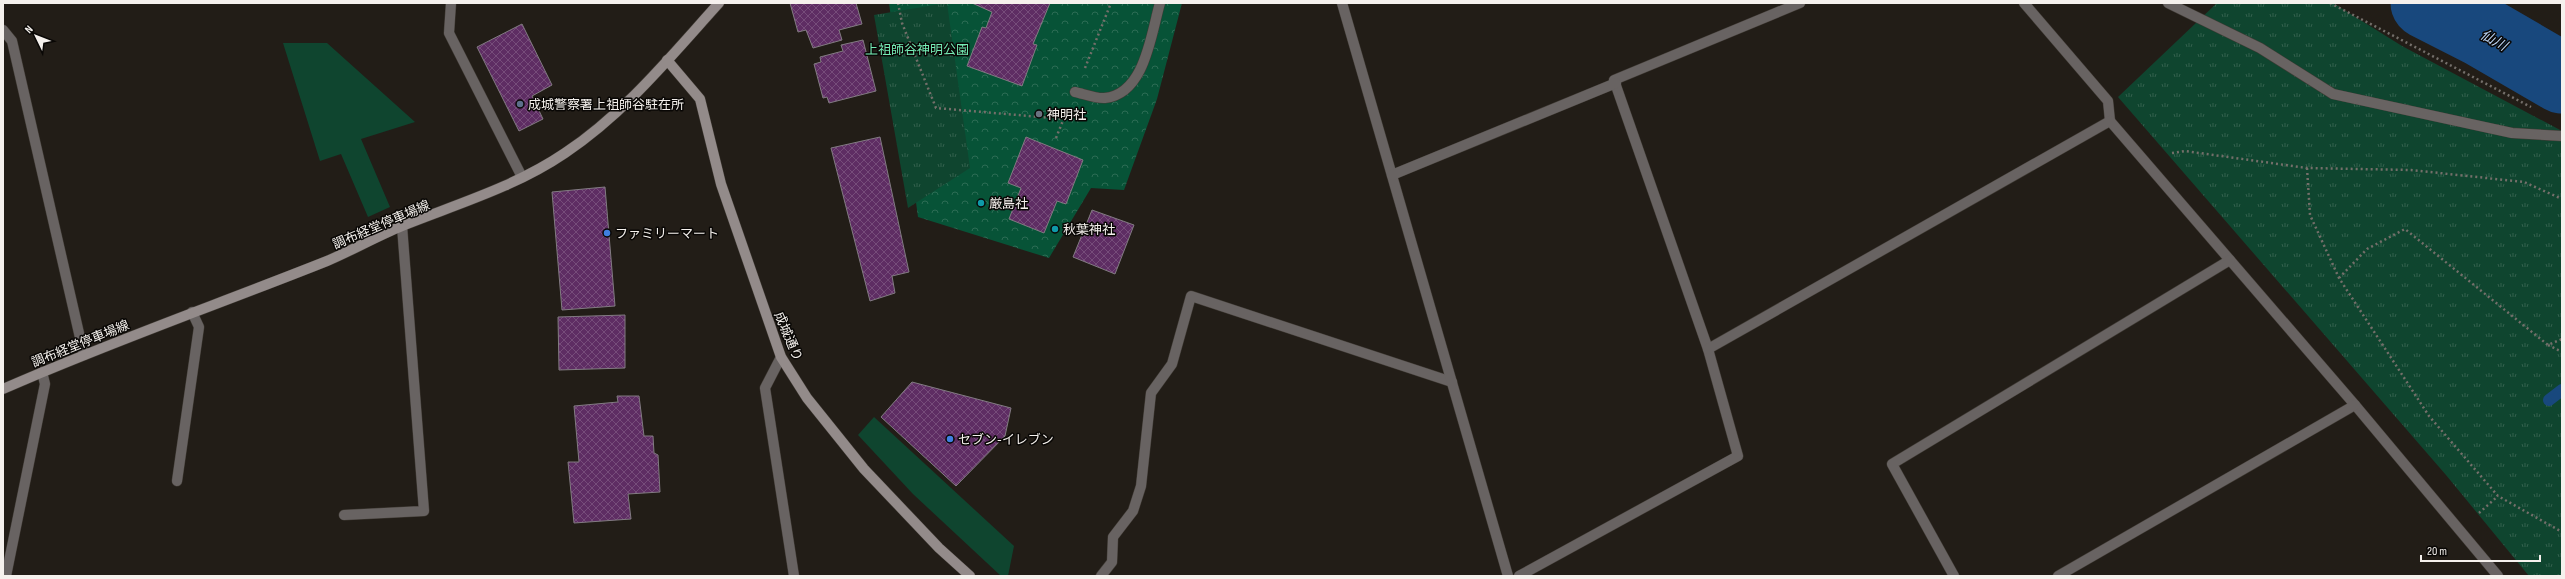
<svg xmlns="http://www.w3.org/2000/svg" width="2565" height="579" font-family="'Sofia Sans Condensed','Noto Sans JP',sans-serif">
<defs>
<pattern id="forest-crowns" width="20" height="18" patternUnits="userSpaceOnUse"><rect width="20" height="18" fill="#075337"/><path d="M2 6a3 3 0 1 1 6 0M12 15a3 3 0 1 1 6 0" fill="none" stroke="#2c6c54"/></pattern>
<pattern id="park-tufts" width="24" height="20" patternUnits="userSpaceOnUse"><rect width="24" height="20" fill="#0f452f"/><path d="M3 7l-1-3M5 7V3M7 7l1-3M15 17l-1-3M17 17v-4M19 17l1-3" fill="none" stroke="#33604d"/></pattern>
<pattern id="building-cross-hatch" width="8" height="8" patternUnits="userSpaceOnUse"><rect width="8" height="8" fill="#5e2d63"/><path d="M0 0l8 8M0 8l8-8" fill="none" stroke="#764c7a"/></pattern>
</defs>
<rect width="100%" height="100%" fill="#221d17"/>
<g fill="#0f452f">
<polygon points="283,43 327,43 415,122 361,139 390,207 368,217 341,154 320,161"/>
<polygon points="874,417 1014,546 1008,576 1001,576 913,494 858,435"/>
</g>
<polygon fill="url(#forest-crowns)" points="889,3 1182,3 1157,99 1124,190 1091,188 1049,258 918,217"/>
<g fill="url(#park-tufts)">
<polygon points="947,3 970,168 908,208 874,15"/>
<polygon points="2217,3 2333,3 2402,46 2562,131 2562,576 2529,576 2446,475 2118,97"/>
</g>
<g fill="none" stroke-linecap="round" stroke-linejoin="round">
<polyline stroke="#18487d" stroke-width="12" points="2549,400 2562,390"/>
<polyline stroke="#18487d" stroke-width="71" points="2426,3 2481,31 2562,78"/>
</g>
<g fill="url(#building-cross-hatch)" stroke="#827b82">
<polygon points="790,3 856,3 862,24 839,30 842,40 813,48 806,30 798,32"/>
<polygon points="972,3 1050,3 1033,44 1037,45 1022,86 967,66 982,27 986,28 992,12"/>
<polygon points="522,24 552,85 532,96 543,119 519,131 477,47"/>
<polygon points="863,40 876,91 829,103 827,97 823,98 814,64 821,62 820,57 843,51 841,45"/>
<polygon points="880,137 909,272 892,276 895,293 870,301 831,148"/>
<polygon points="1026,137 1083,160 1066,204 1057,201 1044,233 1009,219 1021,188 1008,183"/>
<polygon points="605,187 615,306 562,310 552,192"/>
<polygon points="1092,210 1134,225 1115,274 1073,257"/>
<polygon points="625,315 625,368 559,370 558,317"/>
<polygon points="912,382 1011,408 1005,436 956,486 881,417"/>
<polygon points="617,396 639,396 644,436 653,436 654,453 658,455 660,492 628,494 631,519 574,523 568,462 579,462 574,406 618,402"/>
</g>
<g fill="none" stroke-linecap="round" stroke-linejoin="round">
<g stroke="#403b35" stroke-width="11">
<g id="lane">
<polyline points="2024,3 2108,101 2110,121"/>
<polyline points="2168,3 2260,48 2333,94 2512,133 2562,136"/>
<path d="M1075 92C1084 94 1097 99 1105 98 1145 94 1151 34 1160 3"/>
<polyline points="177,481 199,327 192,312"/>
<polyline points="344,515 424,511 402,226"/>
<polyline points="1101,576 1112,562 1113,537 1133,511 1141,486 1151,393 1172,364 1191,296 1452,382"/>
<polyline points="1519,576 1738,456 1708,349 1614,80 1800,3"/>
</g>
</g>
<g stroke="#403b35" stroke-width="11">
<g id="street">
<polyline points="451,3 449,33 522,177"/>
<polyline points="1342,3 1508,576"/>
<polyline points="3,30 12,41 84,355"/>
<polyline points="1392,175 1616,83"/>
<polyline points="1708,349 2110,121 2355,405 2498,576"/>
<polyline points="781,357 765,388 794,576"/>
<polyline points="6,576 45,384 42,372"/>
<polyline points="1954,576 1892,464 2230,260"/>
<polyline points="2058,576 2355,405"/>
</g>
</g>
<g stroke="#403b35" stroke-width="11">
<g id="secondary">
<polyline points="667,60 700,99 721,184 781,357 807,398 864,469 939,548 970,576"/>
<path d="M3 389C110 342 219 304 327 261 353 250 377 236 402 226 457 204 515 187 565 153 625 113 671 56 719 3"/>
</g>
</g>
<g stroke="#746f6a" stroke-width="2.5" stroke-dasharray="2 3" stroke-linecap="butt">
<polyline points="898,3 902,23 936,108 1064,119"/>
<polyline points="2330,3 2531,107"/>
<polyline points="1085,68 1111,3"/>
<polyline points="1056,138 1064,118"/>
<polyline points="2172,153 2185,151 2307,168 2411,170 2524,182 2562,199"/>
<polyline points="2307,168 2310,215 2339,278 2429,416 2498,496 2562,532"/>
<polyline points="2339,278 2367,249 2405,229 2548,345 2562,339"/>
<polyline points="2548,345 2562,352"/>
<polyline points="2479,513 2498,496"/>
</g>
<use href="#lane" stroke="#686362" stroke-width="10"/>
<use href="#street" stroke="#686362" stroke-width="10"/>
<use href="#secondary" stroke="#938b8a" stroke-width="10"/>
</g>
<circle fill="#5c6f8a" stroke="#090705" stroke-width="1.5" cx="520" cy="104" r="4"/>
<circle fill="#6b7280" stroke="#090705" stroke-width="1.5" cx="1039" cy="114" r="4"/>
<g fill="#0f9aa8" stroke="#090705" stroke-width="1.5">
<circle cx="981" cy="203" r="4"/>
<circle cx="1055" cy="229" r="4"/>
</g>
<g fill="#3f7fe0" stroke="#090705" stroke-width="1.5">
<circle cx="607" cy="233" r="4"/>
<circle cx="950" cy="439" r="4"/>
</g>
<g text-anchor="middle" stroke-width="3" stroke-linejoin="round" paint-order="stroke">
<g font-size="13" fill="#75ecb5" stroke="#090705">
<text x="917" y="54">上祖師谷神明公園</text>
</g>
<g font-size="13" fill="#f5f1ed" stroke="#090705" text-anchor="start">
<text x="528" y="109">成城警察署上祖師谷駐在所</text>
<text x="1047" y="119">神明社</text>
<text x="989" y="208">厳島社</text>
<text x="1063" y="234">秋葉神社</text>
<text x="615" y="238">ファミリーマート</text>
<text x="958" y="444">セブン-イレブン</text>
</g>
<g font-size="13" fill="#f5f1ed" stroke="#090705">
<text transform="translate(381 224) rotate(-23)" y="5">調布経堂停車場線</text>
<text transform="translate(789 336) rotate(67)" y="5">成城通り</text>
<text transform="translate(80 343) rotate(-22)" y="5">調布経堂停車場線</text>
</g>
<g font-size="14" font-style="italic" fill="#b9d3f4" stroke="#090705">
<text transform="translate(2494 40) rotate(29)" y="5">仙川</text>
</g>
</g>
<rect width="2565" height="579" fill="none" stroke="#f5f1ed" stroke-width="8"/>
<g transform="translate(36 36) rotate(313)" stroke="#090705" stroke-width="3" paint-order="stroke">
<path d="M0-3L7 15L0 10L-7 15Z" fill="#f5f1ed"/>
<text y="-6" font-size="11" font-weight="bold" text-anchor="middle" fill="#f5f1ed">N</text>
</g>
<path d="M2421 555v6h119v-6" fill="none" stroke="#f5f1ed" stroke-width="2"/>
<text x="2427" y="555" font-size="12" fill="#f5f1ed" stroke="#090705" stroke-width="3" paint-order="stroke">20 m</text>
</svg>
